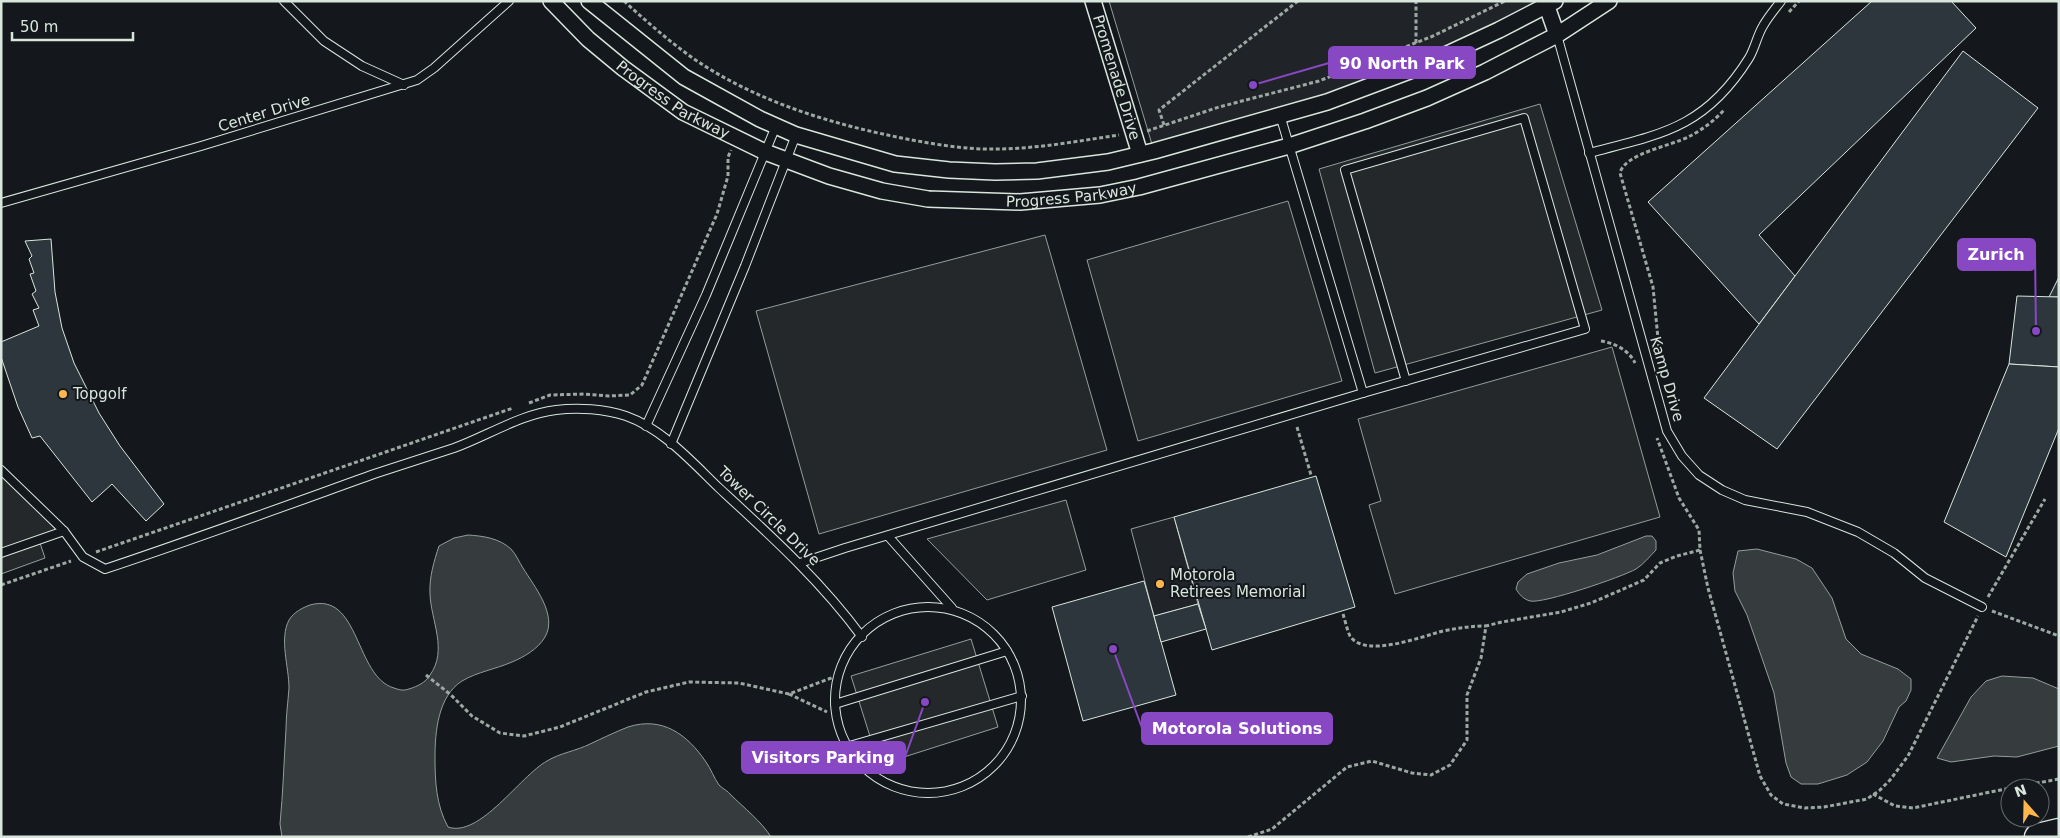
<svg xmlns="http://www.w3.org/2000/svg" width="2060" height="838" font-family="'DejaVu Sans',sans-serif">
<rect width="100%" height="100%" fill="#14181c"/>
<g fill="#202428" stroke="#939e99">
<polygon points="1109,1 1545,1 1415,69 1154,151"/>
<polygon points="1174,517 1198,604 1154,616 1131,529"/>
</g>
<g fill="#24282b" stroke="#939e99">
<polygon points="1540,104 1602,310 1375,373 1319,169"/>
<polygon points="1288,201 1342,381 1138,441 1087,260"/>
<polygon points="1045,235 1107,450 819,534 756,311"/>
<polygon points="1612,347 1660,517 1395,594 1369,505 1381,501 1358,419"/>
<polygon points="1,470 64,531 39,540 45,558 1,574"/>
<polygon points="1066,500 1086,570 987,600 927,539"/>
<polygon points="971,639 998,727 879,765 851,676"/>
</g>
<g fill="#363b3e" stroke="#939e99">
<path d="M468 535C483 536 499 538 511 549 516 554 519 562 523 568 534 586 558 615 545 637 538 649 524 657 512 662 496 669 477 672 462 681 438 696 435 732 435 757 435 781 436 805 448 827 480 838 520 776 547 761 560 753 576 751 590 744 603 738 615 732 628 727 662 716 687 734 706 762 711 769 714 778 719 785 723 789 728 791 731 795 743 807 762 822 771 837H282L280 824C283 793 284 761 286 729 286 716 288 702 289 688 289 667 279 639 289 620 294 612 302 608 310 605 360 591 355 677 394 688 400 690 403 691 409 689 418 686 425 683 430 675 448 650 431 621 430 594 429 578 434 561 439 546L454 538Z"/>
<path d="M1646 536H1652L1656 541V550C1650 556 1644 564 1636 569 1622 577 1543 604 1530 601 1523 599 1519 594 1516 589L1518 582 1527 574 1559 563 1597 555Z"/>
<polygon points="1757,549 1796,559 1812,568 1832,598 1846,639 1861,654 1898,669 1911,679 1911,690 1906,701 1899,707 1883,741 1867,762 1847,775 1818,784 1801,784 1791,777 1786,763 1774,693 1747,615 1735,591 1733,573 1738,551"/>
<polygon points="2002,676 2033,678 2059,689 2059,746 2017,757 1994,756 1951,762 1937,758 1971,697 1986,681"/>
</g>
<g fill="#2c363c" stroke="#d8e6dc">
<polygon points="1872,1 1951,1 1976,28 1759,235 1795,276 1759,324 1648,202"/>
<polygon points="1963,51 2038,108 1777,449 1704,398"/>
<polygon points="51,239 55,292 62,328 74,363 99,413 120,446 164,504 146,521 112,484 92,502 40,436 32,438 18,407 1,357 1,342 39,326 33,310 39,308 32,294 36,291 30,274 34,273 29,259 32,256 25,241"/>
<polygon points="2059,277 2059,297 2049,297"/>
<polygon points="2017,296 2059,297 2059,367 2009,364"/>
<polygon points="2009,364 2059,367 2059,428 2006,557 1944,522"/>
<polygon points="1316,476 1355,607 1212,650 1174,517"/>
<polygon points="1144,581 1176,695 1083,721 1052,607"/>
<polygon points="1198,604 1206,629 1161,642 1154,616"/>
</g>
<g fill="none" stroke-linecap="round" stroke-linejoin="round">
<g stroke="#d8e6dc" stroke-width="10">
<g id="service">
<polyline points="284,1 324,41 362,66 404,85"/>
<polyline points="1557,35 1667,431 1682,456 1699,475 1722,490 1745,500 1807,512 1858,532 1894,553 1925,578 1982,607"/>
<polyline points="1280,115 1363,393"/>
<path d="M1589 153C1663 134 1706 127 1749 58 1755 48 1757 36 1763 26 1768 17 1775 9 1781 1"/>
<polyline points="1,203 201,146 417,80 434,68 509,1"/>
<polyline points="646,426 706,295 776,126"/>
<polyline points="671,444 745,266 796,135"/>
<path d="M1 470 64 531 83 557 105 569C195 539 285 506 374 474 401 465 427 457 454 448 487 436 521 414 556 410 578 407 605 409 626 416 663 429 692 462 719 488 770 535 821 581 862 637"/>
<polyline points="888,536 952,608"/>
<polyline points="1,553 64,531"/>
<path d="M800 563 845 548 1363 393C1437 372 1511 351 1585 329L1524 118 1345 170 1406 381"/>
<circle cx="928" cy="700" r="93"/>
<polyline points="835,704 1007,651"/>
<polyline points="846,747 1022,696"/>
</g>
</g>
<g stroke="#d8e6dc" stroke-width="18">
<g id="minor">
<path id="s1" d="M551 1 588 39 623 68 683 112 765 152 829 176 882 191 928 199 1020 202 1100 195 1139 187 1289 146 1365 121 1427 98 1485 72 1557 35 1609 1"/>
<polyline points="589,1 684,77 760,119 796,135 895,164 949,170 995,172 1037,171 1108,162 1154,151 1327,102 1415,69 1499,30 1555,1"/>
<path id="s2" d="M1093 1 1140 154"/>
<polyline points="1545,1 1557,35"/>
</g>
</g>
<g stroke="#d8e6dc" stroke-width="29">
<polyline id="motorway" points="2038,837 2059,832"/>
</g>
<g stroke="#9da8a2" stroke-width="3" stroke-dasharray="4 2.5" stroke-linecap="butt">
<path d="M624 1C647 22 671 43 697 61 757 101 828 123 897 137 926 143 966 150 995 149 1036 149 1078 141 1119 135"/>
<polyline points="1789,12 1799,1"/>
<polyline points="1416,43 1416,1"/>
<polyline points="1164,125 1159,110 1298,1"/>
<polyline points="1147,131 1219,107 1319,81 1433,36 1505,1"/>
<path d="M1601 341C1614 343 1629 350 1635 363"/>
<path d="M1654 351 1659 349 1653 287 1620 173C1625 153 1672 146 1690 136 1702 130 1715 120 1724 110"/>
<polyline points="529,403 550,395 584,394 609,396 630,395 642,385 717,214 728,176 728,157 731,150"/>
<polyline points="1297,427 1311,475"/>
<polyline points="1700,550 1708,588 1760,776 1771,795 1783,804 1805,808 1824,807 1867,799 1880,790 1890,780 1908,756 1978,616"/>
<polyline points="96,552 513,408"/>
<polyline points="1,585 71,561"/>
<polyline points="1988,597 2045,499"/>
<polyline points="1992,611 2059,636"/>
<path d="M1343 614C1345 620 1347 630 1350 636 1365 659 1423 636 1443 631 1458 628 1471 626 1486 626"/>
<polyline points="426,675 451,695 472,716 500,733 524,736 560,727 646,692 689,682 739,683 789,694 839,675"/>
<polyline points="789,694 827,712"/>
<polyline points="2010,788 2059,779"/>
<polyline points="1873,794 1895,806 1913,808 2010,788"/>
<polyline points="1248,837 1272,829 1347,767 1372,761 1412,773 1431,775 1450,765 1467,740 1467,695 1481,658 1486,626 1502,622 1561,612 1591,603 1644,580 1660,563 1677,556 1700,550 1699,530 1679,498 1657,438"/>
</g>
<use href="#service" stroke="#14181c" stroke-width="8"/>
<use href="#minor" stroke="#14181c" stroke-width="15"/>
<use href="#motorway" stroke="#14181c" stroke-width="26"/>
</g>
<g fill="#ffb74d" stroke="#14181c" stroke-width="2">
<circle cx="63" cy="394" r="5"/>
<circle cx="1160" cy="584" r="5"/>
</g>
<g text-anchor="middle" stroke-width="4" stroke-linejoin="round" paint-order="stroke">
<g font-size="15" fill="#d8e6dc" stroke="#14181c">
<text dy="5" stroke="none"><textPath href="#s2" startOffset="80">Promenade Drive</textPath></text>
<text dy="5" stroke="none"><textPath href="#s1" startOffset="158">Progress Parkway</textPath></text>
<text transform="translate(264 113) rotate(-17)" y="5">Center Drive</text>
<text dy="5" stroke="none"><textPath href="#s1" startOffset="578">Progress Parkway</textPath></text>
<text transform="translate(1667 379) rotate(74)" y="5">Kamp Drive</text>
<text transform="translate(769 516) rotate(44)" y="5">Tower Circle Drive</text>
</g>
<g font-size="15" fill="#d8e6dc" stroke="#14181c" text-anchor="start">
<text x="73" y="399">Topgolf</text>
<text x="1170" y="580">Motorola<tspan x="1170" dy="17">Retirees Memorial</tspan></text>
</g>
</g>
<path fill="none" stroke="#8948c3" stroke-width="2" d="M1253 85L1329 63M2036 331L2035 254M1113 649L1142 728M925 702L905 757"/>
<g fill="#8948c3" stroke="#14181c" stroke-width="2">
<circle cx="1253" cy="85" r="5"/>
<circle cx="2036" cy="331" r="5"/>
<circle cx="1113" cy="649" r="5"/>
<circle cx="925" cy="702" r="5"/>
</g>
<g fill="#8948c3" stroke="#8948c3" stroke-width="2">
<rect x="1329" y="47" width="146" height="31" rx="5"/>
<rect x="1958" y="239" width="77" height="31" rx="5"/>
<rect x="1142" y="713" width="190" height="31" rx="5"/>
<rect x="742" y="742" width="163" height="31" rx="5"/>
</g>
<g font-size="16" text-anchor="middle" font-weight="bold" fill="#fff">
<text x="1402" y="69">90 North Park</text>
<text x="1996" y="260">Zurich</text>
<text x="1237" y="734">Motorola Solutions</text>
<text x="823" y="763">Visitors Parking</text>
</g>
<rect width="2060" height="838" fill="none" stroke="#d8e6dc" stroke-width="5"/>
<g transform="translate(2025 803) rotate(340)"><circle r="24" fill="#14181c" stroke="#626a69"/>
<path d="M0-4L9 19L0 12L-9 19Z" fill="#ffb74d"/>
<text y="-8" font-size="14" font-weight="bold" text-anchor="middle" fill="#d8e6dc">N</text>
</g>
<path d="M12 32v8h121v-8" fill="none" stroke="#d8e6dc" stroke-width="2.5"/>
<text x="20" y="32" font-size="15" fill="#d8e6dc" stroke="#14181c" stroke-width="4" paint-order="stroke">50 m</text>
</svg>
